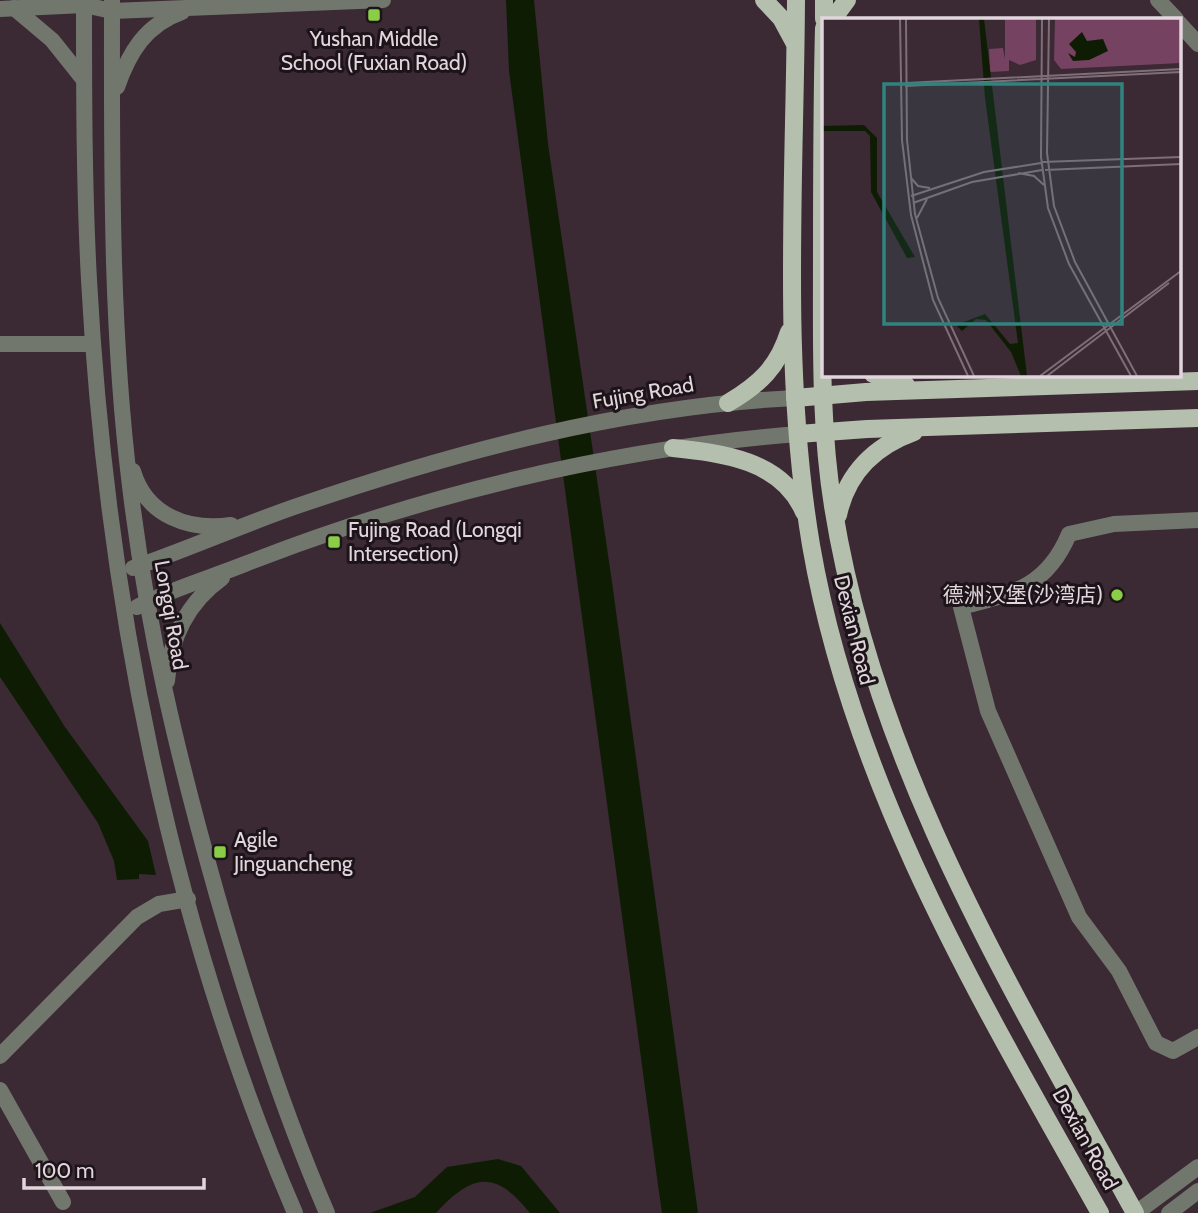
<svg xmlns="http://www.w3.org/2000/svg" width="1198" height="1213" font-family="Cabin,'Noto Sans SC',sans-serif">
<rect width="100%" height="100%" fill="#3b2934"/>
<g fill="#0f1c04">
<polygon points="506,0 534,0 548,144 612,582 698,1213 662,1213 658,1185 509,71"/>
<polygon points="0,623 65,727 148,841 156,875 139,874 139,879 117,880 114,861 98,823 0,677"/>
<path d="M498 1159 521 1166 560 1213H530C495 1169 472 1174 436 1213H370L415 1197 447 1167Z"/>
</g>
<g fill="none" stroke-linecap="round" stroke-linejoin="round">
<g stroke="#72776e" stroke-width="16">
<path d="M84 0C84 93 84 187 89 280 106 595 170 923 295 1213"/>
<path d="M112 0C112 162 110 325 130 486 147 629 178 757 217 895 248 1003 282 1109 327 1213"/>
<polyline points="1158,0 1176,19"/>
<polyline points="14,8 52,40 84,80"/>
<polyline points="0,9 84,5 112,11 383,0"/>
<polyline points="1179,23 1198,44"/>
<path d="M117 87C129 53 145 25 182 12"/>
<polyline points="0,344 93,344"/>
<path d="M133 471C146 516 189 531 231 525"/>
<path d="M1198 520 1114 524 1069 534C1047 587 1012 594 961 607L988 711 1079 917 1119 971 1156 1043 1173 1051 1198 1037"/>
<path d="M133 568C188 549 242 525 297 506 457 451 626 406 795 398"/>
<path d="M137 607C171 589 210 578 245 564 421 495 610 449 798 434"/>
<path d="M167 681C170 639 187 603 222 578"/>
<polyline points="0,1056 137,917 159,904 188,899"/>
<polyline points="0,1090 63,1202"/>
<polyline points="1136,1213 1198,1167"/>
<polyline points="1169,1213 1198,1191"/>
</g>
<g stroke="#b4bfad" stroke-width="18">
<polyline points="764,0 781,18 794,42"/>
<path d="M796 0C795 181 781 366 811 545 853 789 981 1001 1100 1213"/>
<polyline points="824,19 824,0"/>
<polyline points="833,19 847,0"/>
<path d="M824 28C822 106 822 183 822 261 822 343 820 425 833 506 874 765 1011 987 1135 1213"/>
<polyline points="873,374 906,385"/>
<polyline points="795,398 866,392 1198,381"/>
<path d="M728 403C760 384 778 367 789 332"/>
<polyline points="798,434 867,429 1198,418"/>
<path d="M673 448C722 453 782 460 804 512"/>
<path d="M838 515C847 473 875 446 914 432"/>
</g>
</g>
<g fill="#8ace47" stroke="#1d1419" stroke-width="2.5">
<rect x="367" y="8" width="14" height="14" rx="3.5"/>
<rect x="327" y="535" width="14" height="14" rx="3.5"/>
<circle cx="1117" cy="595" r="7"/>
<rect x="213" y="845" width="14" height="14" rx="3.5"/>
</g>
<g text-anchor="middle" stroke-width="6" stroke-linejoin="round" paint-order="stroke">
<g font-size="21" fill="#e2d6dd" stroke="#1d1419" text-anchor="start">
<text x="374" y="46" text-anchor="middle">Yushan Middle<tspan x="374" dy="24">School (Fuxian Road)</tspan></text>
<text x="348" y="537">Fujing Road (Longqi<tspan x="348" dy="24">Intersection)</tspan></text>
<text x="1103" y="602" text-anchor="end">德洲汉堡(沙湾店)</text>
<text x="234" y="847">Agile<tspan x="234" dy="24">Jinguancheng</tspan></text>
</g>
<g font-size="21" fill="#e2d6dd" stroke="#1d1419">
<text transform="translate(643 393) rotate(-10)" y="7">Fujing Road</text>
<text transform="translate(171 615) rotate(80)" y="7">Longqi Road</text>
<text transform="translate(854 630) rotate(76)" y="7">Dexian Road</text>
<text transform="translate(1085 1139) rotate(61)" y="7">Dexian Road</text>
</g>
</g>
<g transform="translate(822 18)">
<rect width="359" height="359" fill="#3b2934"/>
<path d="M183 1H214V42L198 47 187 42V53L168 54 167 31 181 30 183 41ZM233 1H359V45L239 51 232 42Z" fill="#754261"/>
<path d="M157 1H162L205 358H199L189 334 164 302 154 301 140 313 134 307 163 296 188 326 196 325 163 80ZM260 14 265 23 281 21 286 33 267 42 251 43 246 35 253 39 254 34 247 26ZM42 107 55 120V174L93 239 85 240 49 174 48 118 43 113H0V108Z" fill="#0f1c04"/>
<path fill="none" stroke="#7e6e78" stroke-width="2" d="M78 1 80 122 89 197 111 282 146 358M84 1 85 122 93 196 116 280 152 358M220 1 219 139 226 190 247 246 309 358M227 1 225 135 232 188 253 244 315 358M84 65 359 51M83 68 359 54M220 144 359 139M223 152 359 146M196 155 212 158 222 167M89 160 96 168 108 170M89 178 162 154 219 145M91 185 150 164 220 152M95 200 105 181M218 358 359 253M225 358 347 265"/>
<path fill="#2f847f" fill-opacity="0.15" stroke="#2f847f" stroke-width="3.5" d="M62 66H300V306H62Z"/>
<rect width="359" height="359" fill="none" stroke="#e2d6dd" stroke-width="3.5"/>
</g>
<path d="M24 1178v10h180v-10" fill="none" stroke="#e2d6dd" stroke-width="3.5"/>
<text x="35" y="1178" font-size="21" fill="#e2d6dd" stroke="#1d1419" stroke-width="5" paint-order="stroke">100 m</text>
</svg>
